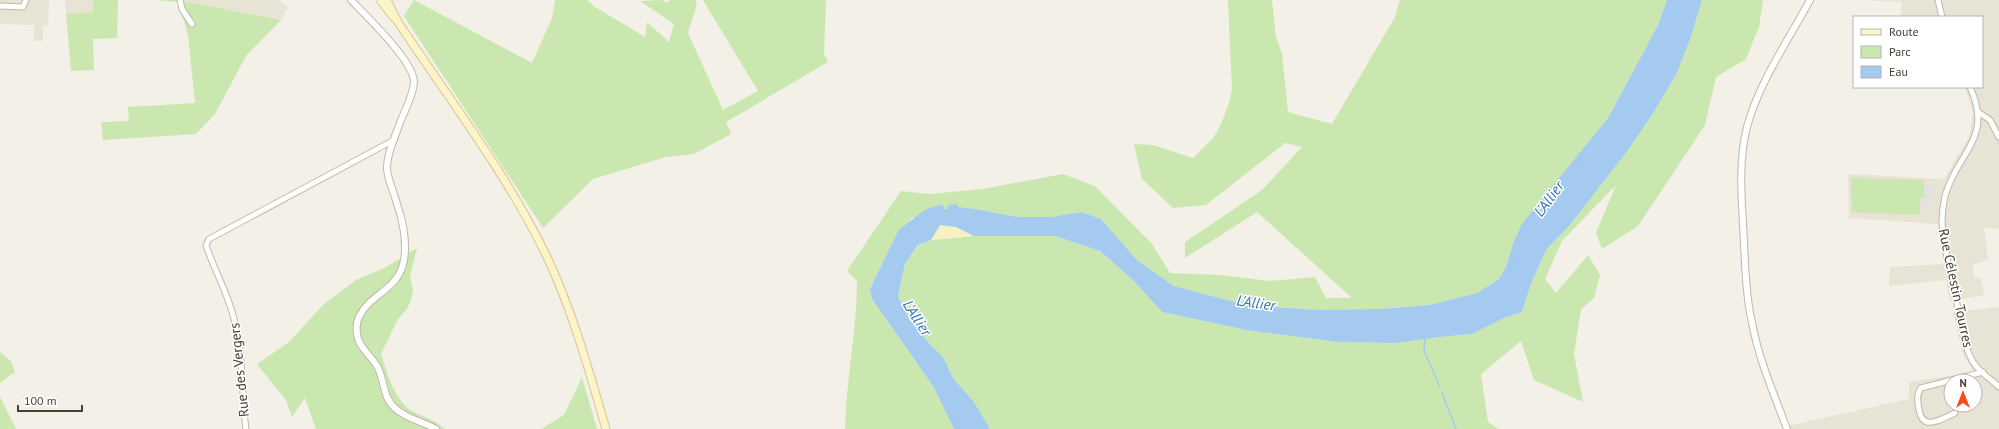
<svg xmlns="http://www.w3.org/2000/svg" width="1999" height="429" font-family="'PT Sans',sans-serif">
<rect width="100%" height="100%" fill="#f3f0e7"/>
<g fill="#e7e3d5" fill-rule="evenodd">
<polygon points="0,0 49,0 48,25 43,26 43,41 34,41 34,25 0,24"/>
<polygon points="65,0 93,0 94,12 66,14"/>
<polygon points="178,0 281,0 280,1 288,7 281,20"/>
<polygon points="1866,0 1999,0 1999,229 1984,227 1988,260 1973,264 1974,277 1981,278 1984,295 1950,302 1946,280 1889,286 1890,267 1944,264 1938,224 1849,218 1848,174 1944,179 1969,137 1973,113 1965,87 1982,87 1982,17 1900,17 1902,2"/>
<path d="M1999 307V429H1783L1782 427 1909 399V382L1974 372 1963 355 1953 312ZM1951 381H1975V405H1951Z"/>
</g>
<g fill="#cae7b0">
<polygon points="93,0 118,0 117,38 93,39 94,70 71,71 66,14 93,12"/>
<polygon points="157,0 178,0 281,20 246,56 215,114 196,134 103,140 101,122 129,121 128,107 195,103 188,35 178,2"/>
<polygon points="414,0 532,63 552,18 555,0 587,0 595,7 645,37 647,22 669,42 674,24 640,1 662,0 667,3 670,0 695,0 697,4 688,33 723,110 758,91 703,0 826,0 824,54 828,62 726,122 731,134 694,154 666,157 593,179 543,228 404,16"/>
<path d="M1228 0H1272L1276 37 1282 54 1288 112 1332 124 1395 17 1400 0H1667L1658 25 1608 118 1513 244 1506 267 1499 279 1477 293 1429 305 1379 309 1318 310 1275 307 1231 301 1174 286 1137 260 1101 219 1082 212 1050 217H1018L975 209H944L912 218 908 224 899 229 870 289 872 299 933 386 954 429H845C846 379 857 330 857 281L847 271 901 191 930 194 982 189 1063 174 1095 186 1152 244 1170 273 1221 275 1270 281 1315 277 1326 298H1352L1257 212 1185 258V242L1262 190 1302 147 1285 143 1206 205 1173 208 1142 179 1134 144 1153 145 1193 158 1214 137 1222 122 1229 103 1232 90Z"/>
<polygon points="1702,0 1763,0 1759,27 1746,59 1716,77 1705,125 1638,226 1602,249 1596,233 1616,185 1562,241 1545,279 1556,293 1588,255 1600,275 1594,298 1581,309 1574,354 1583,402 1534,380 1521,341 1481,374 1488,422 1499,429 990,429 974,402 953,378 943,357 928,342 910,320 898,296 905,264 919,245 931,240 974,236 1055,236 1100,251 1133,280 1162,312 1246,330 1338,342 1396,343 1440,337 1472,334 1504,318 1522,312 1531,284 1546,250 1570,225 1626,153 1652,115 1676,75 1690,40"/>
<polygon points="1851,178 1924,180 1924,198 1920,198 1920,215 1852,212"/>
<path d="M417 248 410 277 413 290 411 300 407 309 398 319 381 354C387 372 394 400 412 411 424 417 435 420 445 429H316L305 398 292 417 286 400 257 364 289 342 323 305 356 280 386 267Z"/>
<polygon points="0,352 11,361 15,372 0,383"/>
<polygon points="582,377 597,429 541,429 564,415"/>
<polygon points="0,397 16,429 0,429"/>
</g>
<polygon fill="#f7f0c3" points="940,225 956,227 974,236 931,240"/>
<polygon fill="#e4e2df" points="1924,184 1937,184 1933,199 1934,206 1920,206 1920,198 1924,198"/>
<path fill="#a4cbef" d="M1667 0H1702L1690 40 1676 75 1652 115 1626 153 1570 225 1546 250 1531 284 1522 312 1504 318 1472 334 1440 337 1396 343 1338 342 1246 330 1162 312 1133 280 1100 251 1055 236H974L956 227 940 225 931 240 918 245 905 264 898 296 910 320 928 342 943 357 953 378 974 402 990 429H954L933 386 872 299 870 289 899 229C916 220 920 207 943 205L944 209H947L948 205 957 204 958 207 975 209 1018 217H1050L1082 212 1101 219 1137 260 1174 286 1231 301 1275 307 1318 310 1379 309 1429 305 1477 293 1499 279 1506 267 1513 244 1522 224 1608 118 1658 25Z"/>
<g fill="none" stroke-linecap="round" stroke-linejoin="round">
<g stroke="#a4cbef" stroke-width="1.5">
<polyline points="1425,338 1424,351 1440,387"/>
<polyline points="1442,393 1456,429"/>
</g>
<g stroke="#beb9aa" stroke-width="7">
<g id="minor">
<polyline points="180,0 182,9 192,24"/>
<polyline points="1938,0 1942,17"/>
<polyline points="0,6 23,7 26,0"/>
<path d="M1970 87C1994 139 1957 152 1945 196 1943 205 1942 214 1942 223 1944 250 1951 277 1957 304 1961 323 1963 345 1973 362 1979 372 1991 379 1999 387"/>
<polyline points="1978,112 1990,120 1999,137"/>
<path d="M1955 413C1948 416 1935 424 1927 422 1918 420 1915 394 1921 388L1983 372"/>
<path d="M246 429C241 393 244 354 234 319 228 293 214 270 206 245L209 239 394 140"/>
</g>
</g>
<g stroke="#beb9aa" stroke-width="8">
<g id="tertiary">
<path d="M351 0C366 16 415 62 414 83 413 95 406 108 401 120 396 135 387 152 387 169 388 181 394 192 397 204 403 220 407 242 404 260 399 290 371 293 360 315 356 322 356 331 358 339 362 350 371 356 377 366 385 380 382 398 396 409 407 419 424 422 436 429"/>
<path d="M1787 429C1774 394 1759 360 1752 323 1745 291 1745 257 1743 224 1741 192 1739 158 1747 127 1759 82 1788 41 1810 0"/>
</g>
</g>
<g stroke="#d2c698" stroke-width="9">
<g id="secondary">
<polyline points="380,0 395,19"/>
<path d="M387 0 398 22C449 99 507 174 547 257 573 312 589 371 606 429"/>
</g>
</g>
<use href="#minor" stroke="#fff" stroke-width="5"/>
<use href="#tertiary" stroke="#fff" stroke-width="6"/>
<use href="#secondary" stroke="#fdf4c7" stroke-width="7"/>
</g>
<g text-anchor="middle" stroke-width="3" stroke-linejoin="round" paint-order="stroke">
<g font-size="14" fill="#464136" stroke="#fff">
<text transform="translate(1956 288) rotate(78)" y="5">Rue Célestin Tourres</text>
<text transform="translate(239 370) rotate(-96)" y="5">Rue des Vergers</text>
</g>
<g font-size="15" font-style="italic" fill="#3172b0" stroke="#fff">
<text transform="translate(1549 199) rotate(-54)" y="5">L'Allier</text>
<text transform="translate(1256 303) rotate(8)" y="5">L'Allier</text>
<text transform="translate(917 318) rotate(57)" y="5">L'Allier</text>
</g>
</g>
<rect x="1853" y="16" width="130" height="72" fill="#ffffff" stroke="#b5b3af"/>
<rect x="1861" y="29" width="20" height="6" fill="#fdf4c7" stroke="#b5b3af"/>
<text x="1889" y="36" font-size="12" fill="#464136">Route</text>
<rect x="1861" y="46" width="20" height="12" fill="#cae7b0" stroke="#b5b3af"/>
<text x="1889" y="56" font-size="12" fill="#464136">Parc</text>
<rect x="1861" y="66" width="20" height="12" fill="#a4cbef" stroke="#b5b3af"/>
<text x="1889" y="76" font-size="12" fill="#464136">Eau</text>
<g transform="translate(1963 393)"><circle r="19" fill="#ffffff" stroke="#b5b3af"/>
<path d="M0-3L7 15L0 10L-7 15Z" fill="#f64b1b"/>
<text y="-6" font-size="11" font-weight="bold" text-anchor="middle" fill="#464136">N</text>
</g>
<path d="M18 405v6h64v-6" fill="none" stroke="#464136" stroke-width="2"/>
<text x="24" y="405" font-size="12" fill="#464136" stroke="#ffffff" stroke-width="3" paint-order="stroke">100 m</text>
</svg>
